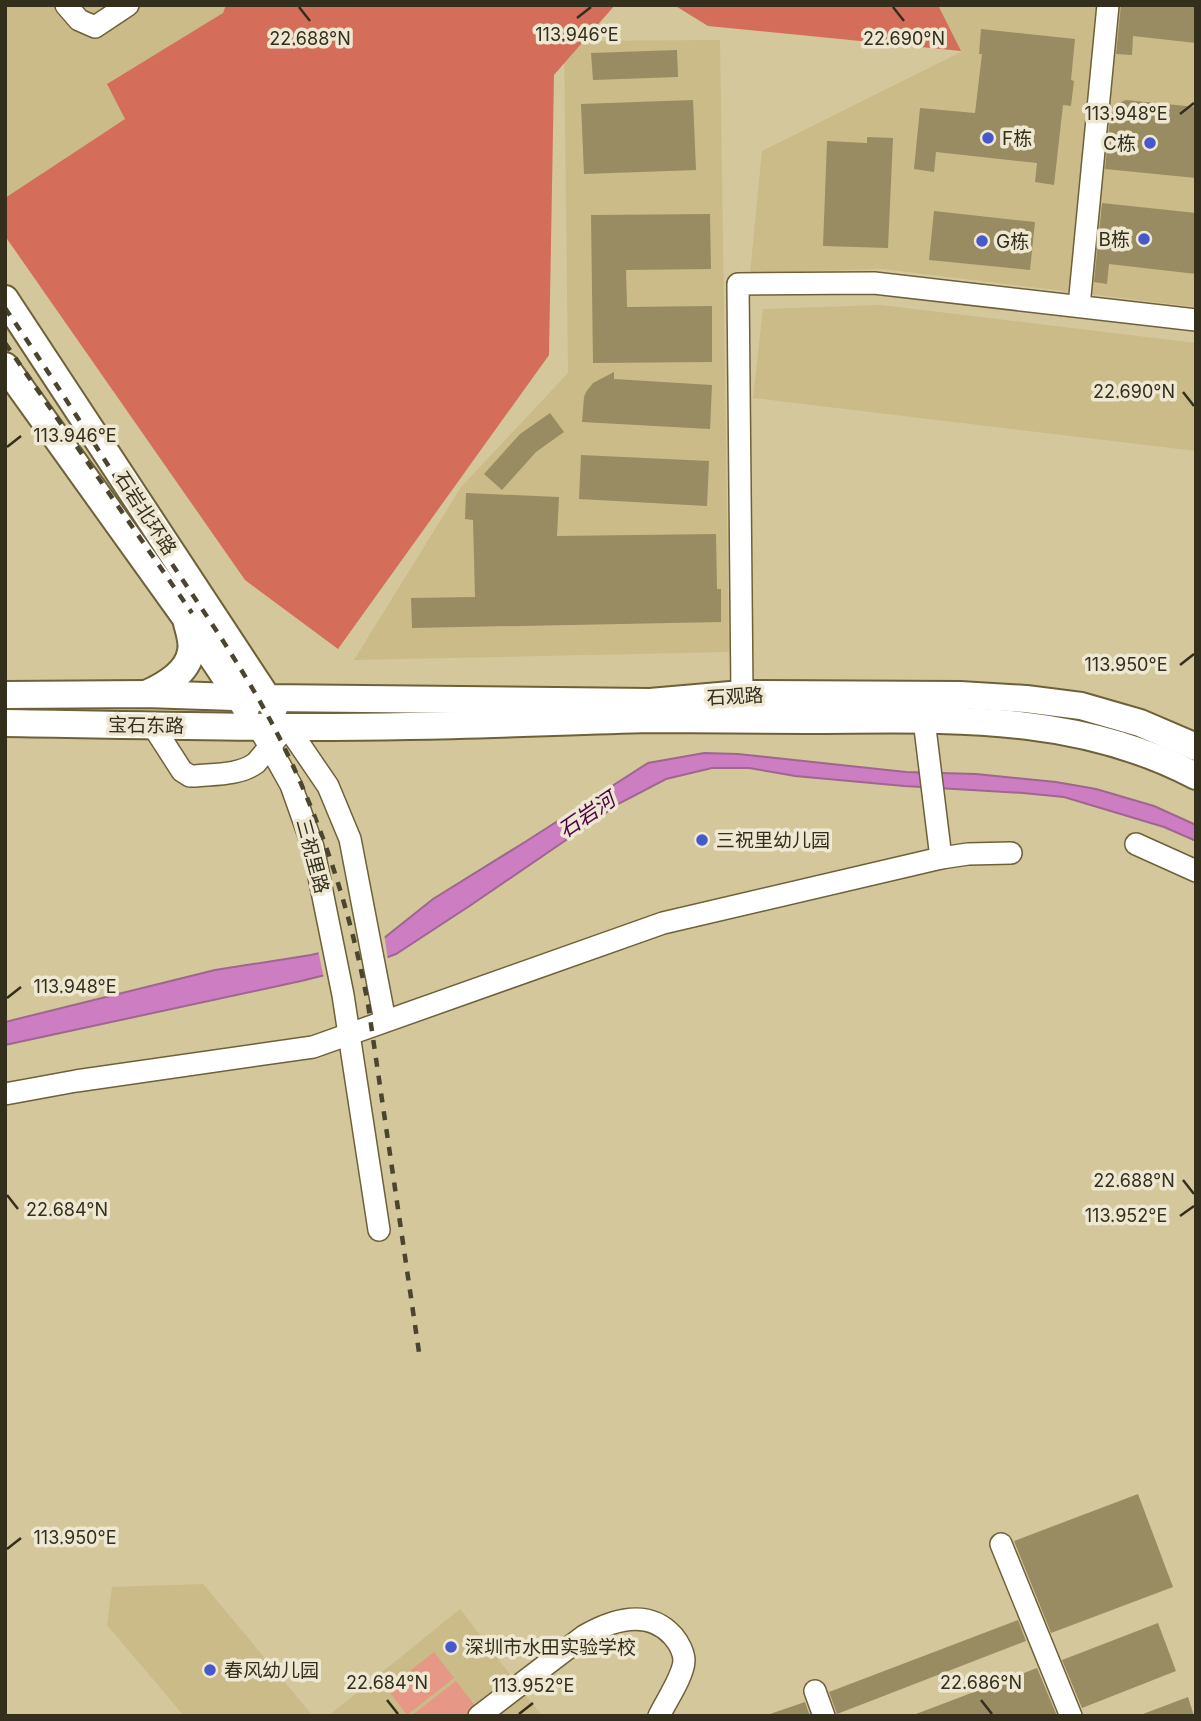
<svg xmlns="http://www.w3.org/2000/svg" width="1201" height="1721" font-family="Inter,'Noto Sans SC',sans-serif">
<rect width="100%" height="100%" fill="#d4c79b"/>
<g fill="#cbbb88">
<polygon points="5,5 226,5 224,13 107,84 125,119 5,198"/>
<polygon points="938,5 1196,5 1196,307 882,269 750,273 762,151 961,52"/>
<polygon points="720,40 729,652 354,660 461,487 568,373 564,41"/>
<polygon points="881,305 1196,343 1196,451 753,398 763,309"/>
<polygon points="203,1584 313,1716 184,1716 107,1625 112,1587"/>
<polygon points="460,1609 542,1716 328,1716"/>
</g>
<g fill="#e69786">
<polygon points="434,1652 454,1678 407,1715 387,1689"/>
<polygon points="456,1681 476,1707 464,1716 411,1716"/>
</g>
<g fill="#d46e5a">
<polygon points="226,5 615,5 554,75 549,355 338,649 245,580 5,236 5,198 125,119 107,84 223,13"/>
<polygon points="674,5 938,5 961,51 708,26"/>
</g>
<polygon fill="#cd7dc1" stroke="#9f6690" stroke-width="2" points="704,753 738,754 906,772 976,774 1056,782 1096,789 1154,806 1196,825 1196,841 1164,827 1064,797 1023,793 904,786 795,776 749,768 712,768 666,779 620,803 471,905 396,954 366,965 301,981 5,1045 5,1022 215,970 311,955 384,938 433,899 525,842 648,763"/>
<polygon fill="#d4c79b" points="384,933 388,960 367,968 324,979 318,950 382,935"/>
<g fill="#998c62">
<polygon points="1121,5 1196,5 1196,43 1133,36 1132,55 1116,54"/>
<polygon points="981,29 1075,39 1071,80 1074,81 1071,106 1063,105 1054,185 1035,182 1037,163 936,152 934,172 914,169 920,108 975,113 982,54 979,54"/>
<polygon points="677,50 678,77 593,80 591,53"/>
<polygon points="693,100 696,170 584,174 581,104"/>
<polygon points="1126,100 1196,107 1196,178 1105,169 1111,109 1116,104"/>
<polygon points="867,137 893,138 888,248 823,246 827,141 867,143"/>
<polygon points="1102,203 1196,213 1196,274 1109,264 1107,284 1094,282"/>
<polygon points="934,211 1035,222 1030,270 929,260"/>
<polygon points="710,214 711,269 626,270 627,307 712,306 712,362 593,363 591,215"/>
<polygon points="614,372 614,379 712,385 710,429 582,422 584,397 586,392 593,383"/>
<polygon points="550,413 564,432 536,452 502,490 484,474 520,434"/>
<polygon points="581,455 709,461 707,506 579,499"/>
<polygon points="466,493 559,497 557,536 716,534 717,589 721,589 721,622 412,628 411,598 475,597 473,520 465,519"/>
<polygon points="1138,1494 1173,1587 1051,1633 1014,1541"/>
<polygon points="1018,1620 1026,1641 837,1714 829,1692"/>
<polygon points="1158,1623 1176,1671 1082,1708 1062,1660"/>
<polygon points="1037,1668 1057,1716 917,1716 916,1714"/>
<polygon points="1188,1697 1194,1716 1143,1716 1143,1714"/>
<polygon points="805,1702 810,1716 770,1716 770,1714"/>
</g>
<g fill="none" stroke-linecap="round" stroke-linejoin="round">
<g stroke="#6e6139" stroke-width="24">
<g id="minor">
<polyline points="66,5 79,20 95,27 128,5"/>
<polyline points="1079,306 1108,5"/>
<polyline points="742,694 738,284 874,283 1196,320"/>
<polyline points="924,720 941,858"/>
<path d="M153 726 182 771 190 776H195C215 774 240 775 256 763L287 726 328 786 350 839 385 1021"/>
<polyline points="258,726 291,785 313,847 343,995 379,1230"/>
<polyline points="1136,844 1196,871"/>
<polyline points="5,1094 76,1081 313,1047 663,923 941,858 968,854 1011,853"/>
<polyline points="1001,1544 1071,1716"/>
<polyline points="815,1691 824,1716"/>
<path d="M479 1716 584 1636C612 1620 648 1608 673 1636 679 1643 684 1653 684 1661 683 1677 666 1701 659 1716"/>
</g>
</g>
<g stroke="#6e6139" stroke-width="30">
<g id="major">
<polyline points="5,299 274,708"/>
<polyline points="5,366 185,617 246,708"/>
<path d="M146 694C164 686 188 673 191 651 193 642 189 631 187 623"/>
<polyline points="5,695 146,694 267,698 650,702 742,694 960,695 1026,699 1081,706 1140,723 1196,747"/>
<path d="M5 723C140 725 275 729 409 726 489 725 570 721 650 719 702 719 755 720 807 720 942 720 1072 711 1196 776"/>
</g>
</g>
<use href="#minor" stroke="#fff" stroke-width="21"/>
<use href="#major" stroke="#fff" stroke-width="26"/>
<g stroke="#4b452f" stroke-width="4.5" stroke-dasharray="9 9" stroke-linecap="butt">
<path d="M5 308C54 379 100 453 147 526 191 594 240 661 277 733 321 819 350 909 368 1004L420 1359"/>
<polyline points="5,343 192,613"/>
</g>
</g>
<path fill="none" stroke="#342f1d" stroke-width="2.5" d="M299 7 310 21M893 7 904 21M577 18 591 7M1180 114 1194 103M1183 392 1194 406M7 447 21 436M1180 665 1194 654M7 998 21 987M1183 1180 1194 1194M7 1195 18 1209M1180 1216 1194 1206M7 1549 21 1538M387 1700 398 1714M981 1700 992 1714M519 1714 533 1703"/>
<g fill="#4758cc" stroke="#eee7d2" stroke-width="2.5">
<circle cx="988" cy="138" r="7"/>
<circle cx="1150" cy="143" r="7"/>
<circle cx="1144" cy="239" r="7"/>
<circle cx="982" cy="241" r="7"/>
<circle cx="702" cy="840" r="7"/>
<circle cx="451" cy="1647" r="7"/>
<circle cx="210" cy="1670" r="7"/>
</g>
<g text-anchor="middle" stroke-width="7" stroke-linejoin="round" paint-order="stroke">
<g font-size="19" fill="#342f1d" stroke="#eee7d2" text-anchor="start">
<text x="1002" y="145">F栋</text>
<text x="1136" y="150" text-anchor="end">C栋</text>
<text x="1130" y="246" text-anchor="end">B栋</text>
<text x="996" y="248">G栋</text>
<text x="716" y="847">三祝里幼儿园</text>
<text x="465" y="1654">深圳市水田实验学校</text>
<text x="224" y="1677">春风幼儿园</text>
</g>
<g font-size="19" fill="#342f1d" stroke="#eee7d2">
<text transform="translate(146 513) rotate(57)" y="7">石岩北环路</text>
<text transform="translate(735 696) rotate(-3)" y="7">石观路</text>
<text transform="translate(146 725) rotate(1)" y="7">宝石东路</text>
<text transform="translate(313 856) rotate(75)" y="7">三祝里路</text>
</g>
<g font-size="21" font-style="italic" fill="#4f0349" stroke="#eee7d2">
<text transform="translate(587 815) rotate(-34)" y="7">石岩河</text>
</g>
</g>
<g font-size="18" text-anchor="middle" fill="#342f1d" stroke="#eee7d2" stroke-width="7" stroke-linejoin="round" paint-order="stroke">
<text x="577" y="41">113.946°E</text>
<text x="310" y="45">22.688°N</text>
<text x="904" y="45">22.690°N</text>
<text x="1126" y="120">113.948°E</text>
<text x="1134" y="398">22.690°N</text>
<text x="75" y="442">113.946°E</text>
<text x="1126" y="671">113.950°E</text>
<text x="75" y="993">113.948°E</text>
<text x="1134" y="1187">22.688°N</text>
<text x="67" y="1216">22.684°N</text>
<text x="1126" y="1222">113.952°E</text>
<text x="75" y="1544">113.950°E</text>
<text x="387" y="1689">22.684°N</text>
<text x="981" y="1689">22.686°N</text>
<text x="533" y="1692">113.952°E</text>
</g>
<rect width="1201" height="1721" fill="none" stroke="#342f1d" stroke-width="14"/>
</svg>
